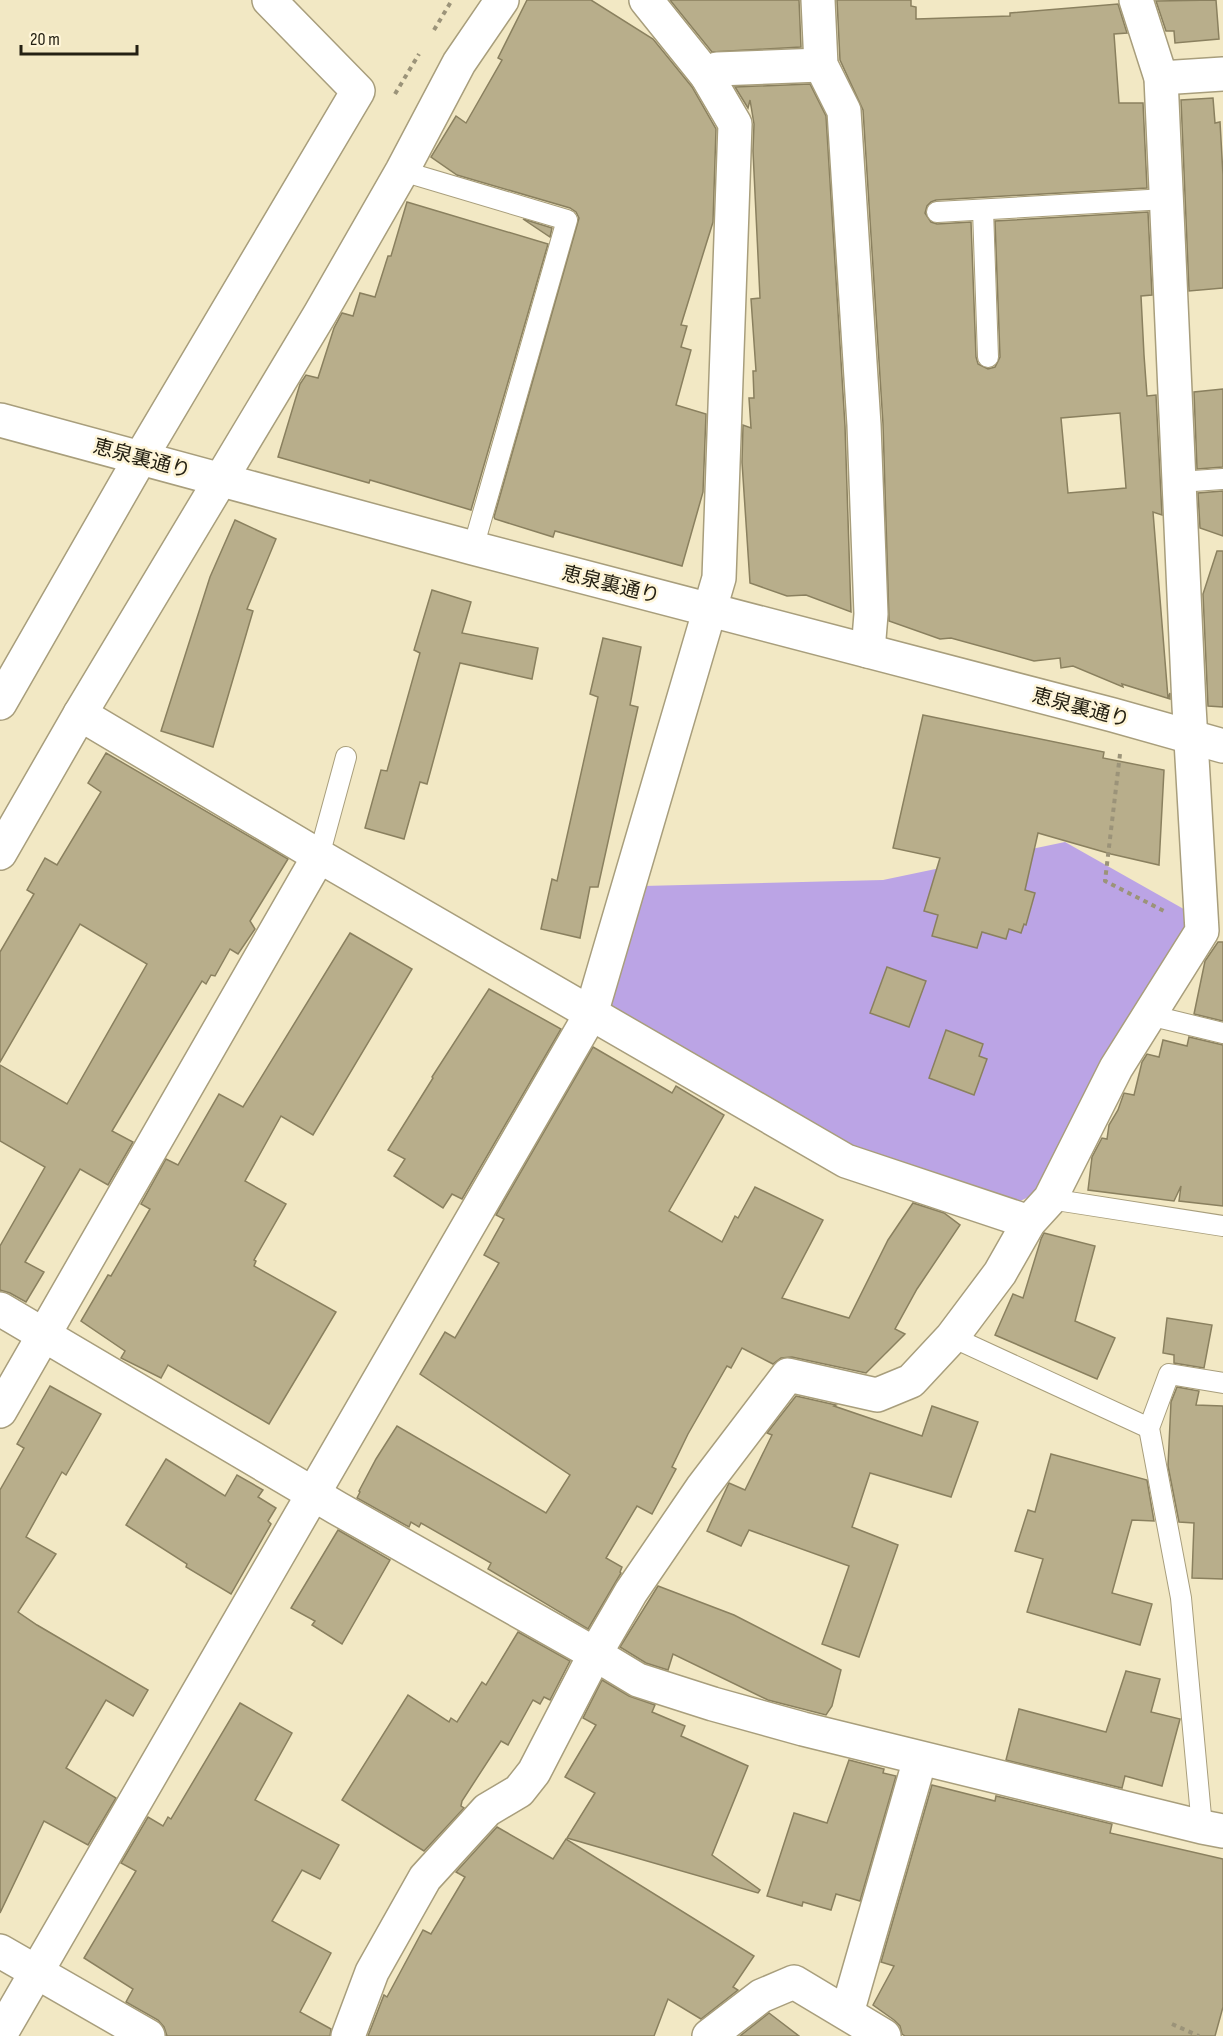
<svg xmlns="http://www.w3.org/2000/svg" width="1223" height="2036" font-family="'Sofia Sans Condensed','Noto Sans JP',sans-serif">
<rect width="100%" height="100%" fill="#f2e8c4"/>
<polygon fill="#bba4e5" points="1065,842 1189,912 1181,945 1037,1193 1012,1205 833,1141 607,1009 643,886 883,880"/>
<g fill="#b8ae8b" stroke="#8a805f" stroke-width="1.5" fill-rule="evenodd">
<polygon points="527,0 591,0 653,39 692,87 716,129 713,222 681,325 687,326 681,347 691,350 676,405 706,414 703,492 682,566 555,531 553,537 495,519 494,517 579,218 576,212 570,208 457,175 431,157 456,116 466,123 502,60 498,58"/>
<polygon points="670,0 799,0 801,47 712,52"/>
<path d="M837 0H911V6L916 7V19L1010 16V13L1118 4 1127 33 1114 34 1119 103H1143L1147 188 936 200 931 202 927 206 925 213 931 222 937 224 971 222 976 357 978 364 988 369 995 367 1000 357 995 221 1148 212 1152 295 1141 296 1144 355 1147 396 1156 395 1162 515 1153 512 1168 698 1170 693V699L1122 684 1123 687 1073 666 1061 668 1060 658 1034 661 951 638 940 639 889 621 883 424 863 110 840 60ZM1120 413 1126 488 1068 493 1061 418Z"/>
<polygon points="1216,0 1219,39 1175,43 1174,31 1166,31 1156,1"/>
<polygon points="810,84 826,116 845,426 851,612 806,595 787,596 750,583 742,462 743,425 751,428 749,398 754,398 753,371 756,371 751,299 760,298 753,151 754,124 750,100 748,108 735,87"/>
<polygon points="1213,98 1215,123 1220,122 1223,175 1223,288 1189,291 1181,100"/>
<polygon points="407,202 548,244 471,510 370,480 369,483 278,457 300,384 306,375 318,378 334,328 342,313 353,316 360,293 375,297 388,256 391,256"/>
<polygon points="523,219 552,228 550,237"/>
<polygon points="1223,389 1223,467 1197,469 1194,392"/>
<polygon points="1223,491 1223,536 1200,528 1198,493"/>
<polygon points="235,520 276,539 247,609 253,611 213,747 161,731 210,577"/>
<polygon points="1217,551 1223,551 1223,707 1208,706 1203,594"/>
<polygon points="432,590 471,602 462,633 538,648 532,679 460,663 427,784 420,782 404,839 365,828 381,770 387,771 420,653 414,650"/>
<polygon points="603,638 641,647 630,705 638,707 598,887 590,887 580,938 541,929 552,879 557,881 598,697 590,694"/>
<polygon points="923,715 1104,752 1103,758 1164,770 1159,865 1111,854 1038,833 1025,890 1035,893 1026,925 1024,924 1021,933 1009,929 1006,939 982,932 977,948 932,936 938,915 924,911 940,858 893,848"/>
<polygon points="106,753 288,859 250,921 255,929 238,954 230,949 215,976 211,975 206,984 202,981 112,1131 133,1142 108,1185 80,1169 25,1262 44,1272 26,1302 10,1293 0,1290 0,1246 45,1167 0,1141 0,1065 67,1104 147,964 80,924 0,1062 0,952 34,894 27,890 45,858 57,865 101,792 88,783"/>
<polygon points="350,933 412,969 313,1135 281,1116 245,1181 286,1204 254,1260 256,1261 254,1266 336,1312 269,1424 168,1365 161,1378 121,1358 125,1351 81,1321 108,1275 111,1276 150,1209 141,1204 166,1159 178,1165 219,1094 243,1107"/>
<polygon points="1218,942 1223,942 1223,1021 1194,1014 1205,961"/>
<polygon points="887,967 926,981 909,1027 870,1013"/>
<polygon points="489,989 561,1029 462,1199 452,1194 443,1208 394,1176 405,1159 388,1150 433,1078 432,1077"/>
<polygon points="946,1030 983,1044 979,1056 987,1059 974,1095 929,1078"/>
<polygon points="1189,1037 1223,1045 1223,1206 1179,1201 1181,1186 1174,1201 1088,1190 1092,1157 1102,1138 1107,1139 1109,1125 1118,1110 1124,1093 1134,1095 1142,1062 1147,1054 1159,1057 1163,1040 1187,1046"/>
<polygon points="593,1047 672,1093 676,1086 724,1115 669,1211 722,1242 735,1216 738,1218 755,1187 823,1220 782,1298 849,1318 888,1240 913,1203 944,1213 960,1225 917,1289 895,1329 905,1334 866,1373 792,1357 781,1358 773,1364 742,1348 731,1368 727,1366 688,1434 672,1467 676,1469 652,1514 637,1506 606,1558 622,1567 620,1572 621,1573 588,1629 488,1569 491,1563 421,1523 419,1527 411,1522 409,1527 357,1498 360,1492 359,1491 376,1459 397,1426 546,1513 570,1475 420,1374 445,1332 455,1338 499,1263 484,1255 504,1219 496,1215"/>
<polygon points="1044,1233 1095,1246 1075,1321 1115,1338 1097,1379 995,1335 1013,1294 1023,1298 1041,1239"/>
<polygon points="1167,1318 1212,1325 1204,1368 1174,1363 1174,1355 1163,1353"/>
<polygon points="50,1386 101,1414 66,1475 62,1472 26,1537 56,1554 18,1612 37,1625 148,1690 133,1716 106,1700 66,1768 116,1798 88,1845 44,1821 0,1913 0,1490 24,1448 17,1444"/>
<polygon points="1177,1387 1199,1391 1196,1405 1223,1406 1223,1579 1192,1578 1194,1523 1179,1522 1168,1466 1171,1402"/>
<polygon points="796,1396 836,1405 834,1406 922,1436 932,1406 978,1422 951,1497 870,1473 852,1527 898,1545 859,1657 822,1644 849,1566 749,1530 741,1546 707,1531 729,1483 745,1490 772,1435 767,1433"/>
<polygon points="1051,1454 1147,1480 1154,1521 1132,1520 1112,1593 1152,1604 1140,1645 1027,1612 1043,1559 1015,1551 1028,1510 1035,1512"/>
<polygon points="166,1459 225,1496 237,1475 263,1490 258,1497 276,1508 268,1521 271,1524 231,1594 186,1567 187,1564 126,1525"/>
<polygon points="338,1530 390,1560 342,1644 312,1625 315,1621 291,1608"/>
<polygon points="658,1586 734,1615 841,1670 832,1706 826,1715 768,1700 673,1654 668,1670 646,1663 620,1647"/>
<polygon points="518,1632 570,1661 550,1700 544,1697 540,1704 533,1700 508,1745 501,1741 462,1801 461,1806 464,1808 424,1851 342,1800 408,1695 449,1722 451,1718 457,1722 482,1682 486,1685"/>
<polygon points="1126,1671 1160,1679 1151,1712 1180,1719 1162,1786 1125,1776 1122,1788 1006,1760 1019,1709 1106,1732"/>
<polygon points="602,1680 629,1696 655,1705 652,1712 685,1726 681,1736 748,1766 712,1855 760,1890 758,1893 567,1838 595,1793 565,1777 596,1725 583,1718"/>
<polygon points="240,1703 292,1733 255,1800 339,1845 320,1879 302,1870 272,1921 331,1953 300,2012 331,2029 330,2036 167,2036 164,2027 158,2020 126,2002 133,1989 84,1958 136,1871 121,1863 148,1817 163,1826 168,1817 171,1819"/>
<polygon points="849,1760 884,1769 883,1773 896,1776 860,1901 836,1894 831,1910 803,1902 802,1906 767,1896 794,1813 827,1823"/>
<polygon points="932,1785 995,1801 996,1796 1112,1824 1110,1833 1223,1859 1223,2007 1215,2036 905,2036 902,2034 900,2026 894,2020 873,2005 894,1966 881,1962"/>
<polygon points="497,1827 553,1859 566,1839 754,1956 733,1987 738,1990 701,2019 668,1999 654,2036 368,2036 384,1995 387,1997 423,1930 431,1934 465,1877 456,1872"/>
<polygon points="769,2013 799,2036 740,2036"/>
</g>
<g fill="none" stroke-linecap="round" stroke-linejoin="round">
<g stroke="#a89e7c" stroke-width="22">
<g id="lane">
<polyline points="402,171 567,220 473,548"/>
<polyline points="983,210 988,357"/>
<polyline points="937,212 1166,199"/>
<polyline points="1179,482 1223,479"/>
<polyline points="319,856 346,757"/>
<polyline points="1149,1015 1223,1033"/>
<polyline points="1050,1199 1223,1226"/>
<polyline points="952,1337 1149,1428"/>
<polyline points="1202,1827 1181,1598 1149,1428 1169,1374 1223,1383"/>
</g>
</g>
<g stroke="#a89e7c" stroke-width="36">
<g id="street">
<polyline points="818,0 821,65 844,111 864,425 871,614 868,651"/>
<polyline points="707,76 717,69 821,65"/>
<polyline points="1161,78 1223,74"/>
<polyline points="0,703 141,457 358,91 269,0"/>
<polyline points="80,714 319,856 846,1161 1029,1222"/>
<polyline points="0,853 80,714 320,314 402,171 459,63 502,0"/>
<polyline points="0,1309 337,1508 595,1654 638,1680 713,1704 803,1729 1202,1827 1223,1831"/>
<polyline points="0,1411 319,856"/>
<polyline points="0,1951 148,2036"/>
<polyline points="847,2013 920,1759"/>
<polyline points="0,2035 591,1014 719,578 735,124 707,76 646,0"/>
<polyline points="348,2036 372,1972 425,1878 487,1810 519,1791 534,1772 595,1654 631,1592 702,1488 788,1375 877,1395 911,1381 952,1337 1000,1273 1029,1222 1050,1199 1116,1068 1202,931 1189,706 1161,78 1136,0"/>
<polyline points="709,2036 761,1996 794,1982 884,2036"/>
</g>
</g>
<g stroke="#a89e7c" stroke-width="36">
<polyline id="secondary" points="0,420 473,548 1113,715 1223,746"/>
</g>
<g stroke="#9b9379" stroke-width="4" stroke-dasharray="4.5 4.5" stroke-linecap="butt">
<polyline points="434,30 452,0"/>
<polyline points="395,94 419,54"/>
<polyline points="1120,754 1105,881 1164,911"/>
<polyline points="1172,2024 1199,2036"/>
</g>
<use href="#lane" stroke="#fff" stroke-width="20"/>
<use href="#street" stroke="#fff" stroke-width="33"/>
<use href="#secondary" stroke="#fff" stroke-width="33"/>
</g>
<g text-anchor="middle" stroke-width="5" stroke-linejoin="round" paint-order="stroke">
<g font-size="20" fill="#242013" stroke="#fef5d8">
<text transform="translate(142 458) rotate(15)" y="7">恵泉裏通り</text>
<text transform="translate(611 584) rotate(14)" y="7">恵泉裏通り</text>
<text transform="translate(1081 707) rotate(15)" y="7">恵泉裏通り</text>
</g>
</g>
<path d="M21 45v9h116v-9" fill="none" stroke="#242013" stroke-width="3"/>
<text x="30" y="45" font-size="18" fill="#242013" stroke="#fef5d8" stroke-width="4.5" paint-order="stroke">20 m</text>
</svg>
